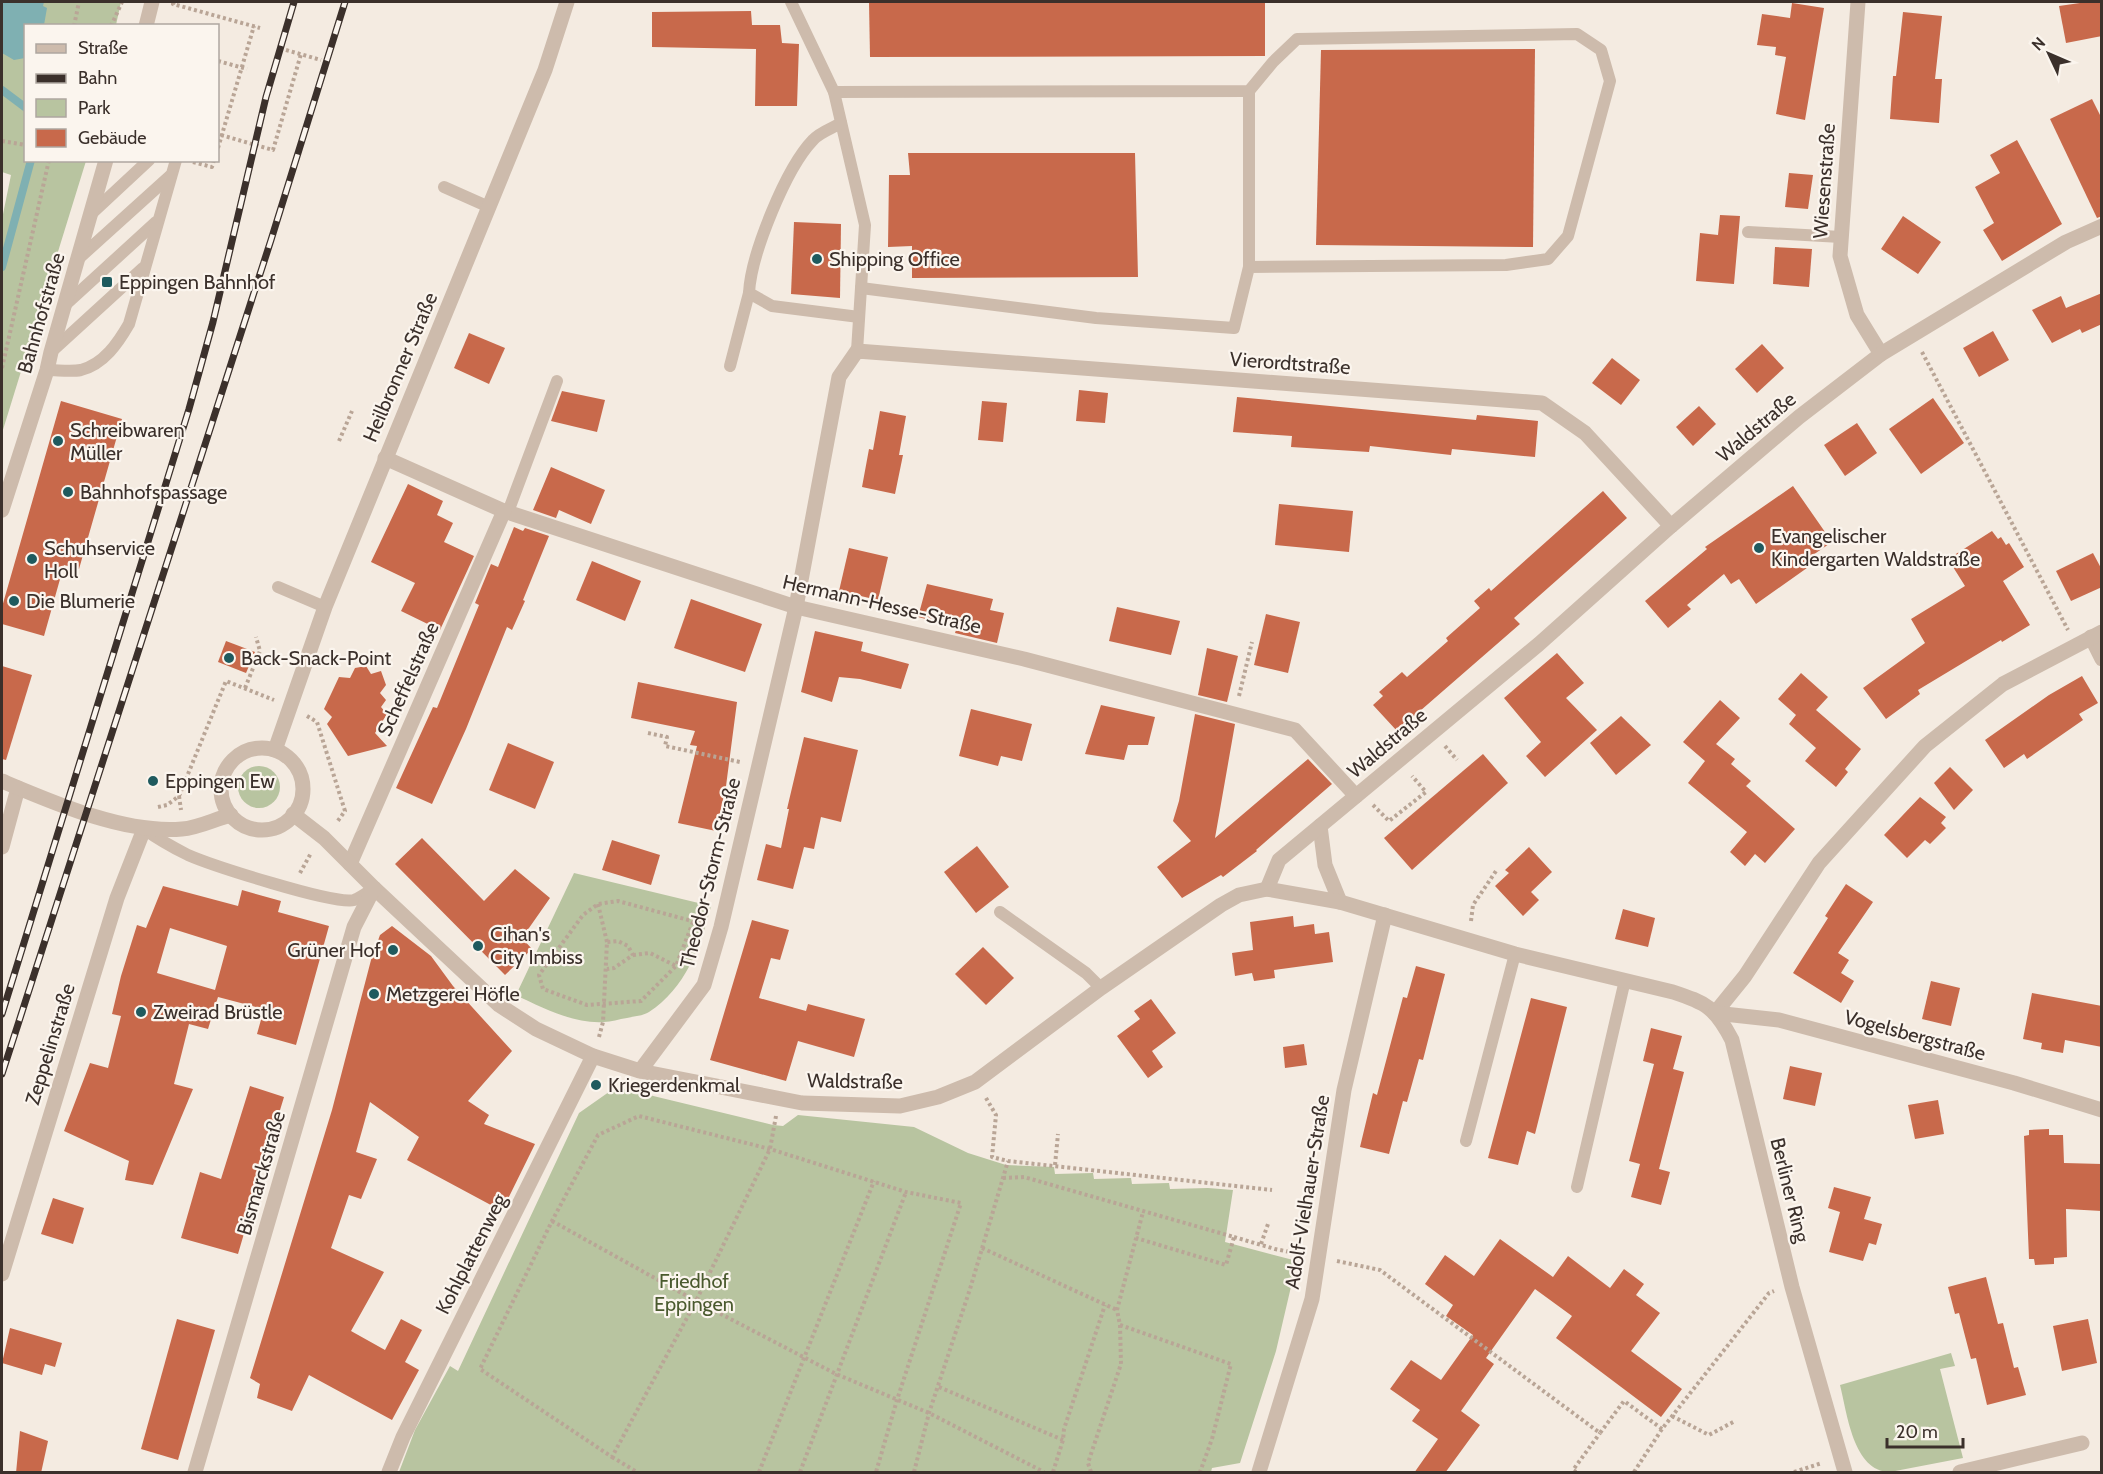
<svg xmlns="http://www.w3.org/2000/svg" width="2103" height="1474" font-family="Cabin,sans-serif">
<rect width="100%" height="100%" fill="#f4ebe1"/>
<g fill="#b8c4a0">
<polygon points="2,2 121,2 116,25 26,26 26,160 86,161 2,433 2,219 11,175 2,172"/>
<circle cx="259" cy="787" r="21"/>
<path d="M574 873 711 906C701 946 685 989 649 1012 643 1016 634 1016 627 1018 619 1019 611 1022 604 1022 574 1024 542 1008 516 995Z"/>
<polygon points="616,1087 773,1125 783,1126 798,1115 914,1127 968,1153 1006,1165 1054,1167 1055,1174 1093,1173 1094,1179 1131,1178 1132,1184 1169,1183 1170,1189 1208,1188 1233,1190 1225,1242 1297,1261 1276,1351 1240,1463 1212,1468 1211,1472 399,1472 415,1430 450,1366 458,1371 579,1113"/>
<path d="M1951 1353 1955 1366 1940 1369 1963 1458 1890 1472C1853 1472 1847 1412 1840 1385Z"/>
</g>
<polygon fill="#7fb0b2" points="2,2 44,2 43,6 47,8 44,25 26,26 25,58 14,60 2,53"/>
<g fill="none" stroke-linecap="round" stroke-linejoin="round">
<g stroke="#7fb0b2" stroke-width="8">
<polyline points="2,90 26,108"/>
<polyline points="2,267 31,160"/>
</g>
</g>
<g fill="#c8694b" fill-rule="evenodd">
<polygon points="869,2 1265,2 1265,56 870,57"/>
<polygon points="2087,2 2102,2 2102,36 2066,43 2059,6"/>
<polygon points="1792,3 1824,8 1805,120 1776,114 1786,57 1775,55 1776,47 1757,45 1762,14 1790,18"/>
<polygon points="751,11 752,25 780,25 782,43 799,44 797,106 755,106 756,49 652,47 652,12"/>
<polygon points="1903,12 1942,16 1935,79 1942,79 1939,123 1890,119 1893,76 1896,76"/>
<polygon points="1535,49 1533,247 1316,245 1321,50"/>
<polygon points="2092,99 2102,119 2102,216 2097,218 2050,119"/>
<polygon points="2017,140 2062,224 2002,261 1983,230 1994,223 1975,187 2000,173 1990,155"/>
<polygon points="908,153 1135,153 1138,277 912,278 912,246 888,247 889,175 910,175"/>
<polygon points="1789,173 1813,175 1808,209 1785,207"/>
<polygon points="1720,215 1740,216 1734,284 1696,281 1700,233 1718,235"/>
<polygon points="1903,216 1941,242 1918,274 1881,249"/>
<polygon points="794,222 841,224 840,298 791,294"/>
<polygon points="1775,247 1812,249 1809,287 1773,284"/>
<polygon points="2102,293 2102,324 2082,333 2080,329 2052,343 2032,310 2061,296 2066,308"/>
<polygon points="1993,331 2009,360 1979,377 1963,348"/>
<polygon points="469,333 505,348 489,384 454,368"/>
<polygon points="1762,344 1784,368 1757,393 1735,369"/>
<polygon points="1612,358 1640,380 1621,405 1592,383"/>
<polygon points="1079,390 1108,393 1105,423 1076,421"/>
<polygon points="562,391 605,400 597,432 551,421"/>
<polygon points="1237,397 1476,420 1477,415 1538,421 1535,457 1452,449 1451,455 1370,446 1369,452 1291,447 1292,436 1233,432"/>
<polygon points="1933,398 1964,443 1921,474 1889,429"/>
<polygon points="61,401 122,419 79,569 64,565 44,636 2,624 2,607"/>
<polygon points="982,401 1007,403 1003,442 978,440"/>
<polygon points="1699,406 1716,424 1693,446 1676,427"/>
<polygon points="880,411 906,416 899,455 903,455 895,494 862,487 869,449 873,450"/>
<polygon points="1857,423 1877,453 1845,476 1824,445"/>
<polygon points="551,467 605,490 591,524 559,510 556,518 533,510"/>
<polygon points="408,484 443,501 437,515 453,523 444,542 474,556 440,630 401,611 415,583 371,562"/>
<polygon points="1793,486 1832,542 1810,557 1814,563 1756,604 1739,579 1731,584 1724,574 1687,605 1691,609 1668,628 1645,601 1707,549 1705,547"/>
<polygon points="1603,491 1627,518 1514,618 1520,624 1397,731 1373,705 1383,696 1379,692 1402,672 1407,677 1448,641 1446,638 1480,608 1474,601 1489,588 1491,591"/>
<polygon points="1279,504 1353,511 1349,552 1275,545"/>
<polygon points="514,527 523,531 525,528 549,536 523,600 525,601 512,630 507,627 466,729 432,804 396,788 433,707 437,708 479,605 475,603 491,564 498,567"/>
<polygon points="1992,531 1998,539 2001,537 2006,545 2009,543 2024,567 2003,581 2030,625 2002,642 2001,640 1918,690 1920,694 1886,719 1863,688 1925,643 1911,619 1965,586 1948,559"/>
<polygon points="849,548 888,557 878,600 839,591"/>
<polygon points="2093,553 2102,570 2102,587 2071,601 2056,571"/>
<polygon points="592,561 641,581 625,621 576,600"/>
<polygon points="927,584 993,599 990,610 1004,613 997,643 955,633 957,627 918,617"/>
<polygon points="691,599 762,624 745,672 674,648"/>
<polygon points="1117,607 1180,621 1171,655 1109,641"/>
<polygon points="1266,614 1300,622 1288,673 1254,665"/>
<polygon points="815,631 863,642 861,651 909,664 901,689 860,679 839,677 832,702 801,692"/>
<polygon points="226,641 255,652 246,673 218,662"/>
<polygon points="1207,648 1238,656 1227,702 1198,695"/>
<polygon points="1557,653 1584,683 1566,698 1597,730 1545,777 1526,756 1541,742 1504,698"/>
<polygon points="2,666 32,675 6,760 2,759"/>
<polygon points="366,666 371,674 381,671 386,685 380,693 386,700 381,707 387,714 375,733 387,746 348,756 327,724 332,717 324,709 339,677 350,678 355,668"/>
<polygon points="1801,673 1828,697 1816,710 1861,749 1845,769 1848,772 1836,787 1805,761 1816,748 1789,724 1796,715 1778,699"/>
<polygon points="2082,676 2098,703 2079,714 2083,720 2027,759 2024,754 2004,768 1985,740 2049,695"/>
<polygon points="638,682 737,702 726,786 716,831 678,823 697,746 690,745 695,731 631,718"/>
<polygon points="1720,700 1740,718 1716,744 1735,759 1731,764 1751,781 1746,786 1795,829 1765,863 1755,854 1745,866 1730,852 1747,832 1688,783 1705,761 1683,742"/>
<polygon points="1101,705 1155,717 1148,745 1128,745 1124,760 1085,754"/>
<polygon points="971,709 1032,724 1022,761 1001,756 998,766 959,756"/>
<polygon points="1195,714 1235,724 1215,838 1308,759 1332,784 1256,850 1257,851 1223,877 1221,875 1182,898 1157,867 1191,841 1173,821 1179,801"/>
<polygon points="1621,716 1651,745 1616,775 1590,743"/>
<polygon points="804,737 858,750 841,822 821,817 814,849 804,847 793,889 757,880 766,844 781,848 789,809 787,809"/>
<polygon points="508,743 554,762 535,809 489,790"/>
<polygon points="1483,754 1508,783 1412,870 1384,838"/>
<polygon points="1950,767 1973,790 1954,810 1934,783"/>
<polygon points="1920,797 1946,817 1941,823 1946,828 1930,844 1925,840 1907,858 1884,835"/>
<polygon points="422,838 484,901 515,869 550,898 522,938 532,949 505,975 395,864"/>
<polygon points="612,840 660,855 651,885 602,870"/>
<polygon points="977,846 1009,887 976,913 944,872"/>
<polygon points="1529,847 1552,872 1531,892 1539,900 1523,916 1495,886 1509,873 1505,870"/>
<polygon points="1846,884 1873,902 1838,953 1849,960 1841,973 1854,981 1841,1003 1793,973 1828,918 1825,916"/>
<path d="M163 886 238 906 242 890 281 901 278 912 329 926 296 1045 257 1034 264 1009 218 997 208 1029 189 1024 174 1084 193 1089 153 1185 125 1180 129 1161 64 1131 90 1063 108 1068 121 1016 112 1014 121 976 137 925 146 928ZM170 928 227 946 215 990 157 973Z"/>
<polygon points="1623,909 1655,918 1648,947 1615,939"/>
<polygon points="1293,916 1294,927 1314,924 1315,934 1329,932 1333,962 1274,970 1275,978 1254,981 1252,973 1235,976 1232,953 1253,950 1250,922"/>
<polygon points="752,920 789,930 780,960 771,958 759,998 806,1011 808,1004 865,1019 854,1057 798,1041 786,1081 710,1060"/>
<polygon points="392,926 431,956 453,986 512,1051 468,1101 489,1115 484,1124 535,1144 502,1211 407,1160 419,1137 370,1102 356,1152 377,1159 361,1199 349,1195 331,1248 384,1272 351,1331 385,1350 401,1319 422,1330 405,1362 419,1370 392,1420 309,1375 292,1411 257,1398 260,1384 250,1378 332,1110 371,960 380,935"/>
<polygon points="983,947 1014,978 986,1005 955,974"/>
<polygon points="1416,966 1445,974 1423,1060 1419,1059 1407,1102 1403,1101 1389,1154 1360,1147 1373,1093 1377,1095 1403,997 1407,998"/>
<polygon points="1931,981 1960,988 1951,1026 1922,1019"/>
<polygon points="2032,993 2102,1006 2102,1047 2065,1040 2063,1053 2041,1049 2042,1043 2023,1039"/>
<polygon points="1531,998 1567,1007 1535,1134 1527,1131 1518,1165 1488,1158"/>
<polygon points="1151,999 1176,1033 1152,1051 1163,1067 1148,1078 1117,1036 1140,1019 1134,1011"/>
<polygon points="1651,1028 1682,1036 1673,1069 1684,1072 1659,1169 1670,1172 1661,1205 1631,1197 1640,1164 1629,1161 1654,1064 1643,1061"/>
<polygon points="1304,1044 1307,1065 1285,1068 1283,1047"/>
<polygon points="1790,1066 1822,1073 1815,1106 1783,1099"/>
<polygon points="250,1086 284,1097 256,1189 257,1189 238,1254 181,1238 200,1172 221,1179"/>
<polygon points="1938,1100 1944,1134 1915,1139 1908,1105"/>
<polygon points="2049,1129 2049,1135 2063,1135 2064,1163 2102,1164 2102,1211 2066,1209 2067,1257 2054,1258 2054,1264 2035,1265 2034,1259 2029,1259 2024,1136 2029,1135 2029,1130"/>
<polygon points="1834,1187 1871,1197 1864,1219 1882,1224 1876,1245 1869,1243 1863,1261 1829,1252 1840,1212 1828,1208"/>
<polygon points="53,1198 84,1208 73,1244 41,1234"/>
<polygon points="1500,1239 1553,1277 1568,1256 1610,1288 1624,1269 1644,1284 1636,1295 1660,1313 1631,1351 1682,1389 1661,1417 1556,1338 1572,1316 1535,1289 1486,1358 1494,1364 1461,1411 1480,1425 1445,1473 1414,1473 1438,1439 1412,1421 1420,1410 1390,1389 1411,1360 1441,1380 1473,1335 1446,1316 1453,1305 1425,1284 1445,1255 1474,1276"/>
<polygon points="1986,1277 1998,1324 2003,1323 2014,1368 2018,1367 2026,1395 1987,1405 1976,1358 1971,1359 1959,1313 1955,1314 1948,1287"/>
<polygon points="177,1319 215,1330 178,1460 141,1449"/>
<polygon points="2088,1319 2097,1363 2062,1371 2053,1326"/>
<polygon points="10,1328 62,1343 55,1367 45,1364 42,1375 2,1363"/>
<polygon points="20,1431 48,1441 41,1473 16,1473"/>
</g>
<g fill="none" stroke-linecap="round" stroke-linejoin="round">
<g stroke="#b9a596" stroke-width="4" stroke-dasharray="3 3" stroke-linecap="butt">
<polyline points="174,2 173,4 260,28"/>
<polyline points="74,26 79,2"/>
<polyline points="111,26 122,2"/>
<polyline points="286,50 321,60"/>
<polyline points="218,61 247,69"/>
<polyline points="221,135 273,150 301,54"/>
<polyline points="2,141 26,145"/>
<polyline points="218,148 254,26"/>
<polyline points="193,162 212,167 214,160"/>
<polyline points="1922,352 2068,630"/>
<polyline points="2,368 49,160"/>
<polyline points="339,441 352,411"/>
<polyline points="245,688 260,651 256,637"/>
<polyline points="1239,696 1252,642"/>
<polyline points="307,716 317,722 345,811 337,822"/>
<polyline points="648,733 667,737 665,746 740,762"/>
<polyline points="1445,746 1457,760"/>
<polyline points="179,796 181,810"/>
<polyline points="1373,805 1389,821 1426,792 1412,776"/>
<polyline points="158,807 167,805 179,796 226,681 274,700"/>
<polyline points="300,873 311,853"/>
<polyline points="598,904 607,942"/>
<polyline points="1471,921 1473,905 1496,871"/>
<polyline points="693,922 676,966 641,1001 587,1005 543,989 539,975 583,915 598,904 618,901 703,924"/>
<polyline points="633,955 650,953 676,966"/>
<polyline points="599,1037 603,1022 607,942 618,941 628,946 633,955 614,968 607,969"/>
<polyline points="986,1098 996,1115 992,1157 1008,1161 1272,1190"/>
<polyline points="776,1116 770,1149 696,1301 612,1457 480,1369 552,1221 598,1135 639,1116 770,1149 906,1192 961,1203 897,1400 876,1472"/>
<polyline points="1055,1165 1058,1134"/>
<polyline points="1003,1178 1024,1177 1234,1237 1226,1265 1136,1238"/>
<polyline points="552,1221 696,1301 836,1374 929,1413 1044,1472"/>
<polyline points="1234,1237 1275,1249 1300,1254"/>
<polyline points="1261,1244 1268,1224"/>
<polyline points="982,1248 1117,1310"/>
<polyline points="1337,1261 1380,1270 1600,1433 1624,1401 1662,1429"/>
<polyline points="1120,1325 1231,1364 1212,1439 1200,1472"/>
<polyline points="939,1387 1063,1440"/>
<polyline points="1672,1416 1709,1435 1735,1421"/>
<polyline points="612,1457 637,1472"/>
<polyline points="759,1472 874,1181"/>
<polyline points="800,1472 906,1192"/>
<polyline points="914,1472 929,1413 970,1289 1008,1161"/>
<polyline points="1053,1472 1063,1440 1064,1429 1105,1305"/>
<polyline points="1091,1472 1088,1463 1121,1364 1120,1325 1117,1310 1143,1212"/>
<polyline points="1576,1472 1573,1470 1600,1433"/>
<polyline points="1634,1472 1662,1429 1769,1293 1774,1291"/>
<polyline points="1794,1472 1822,1463"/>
</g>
<g stroke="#cdbbac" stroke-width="12">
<polyline points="791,2 834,92 865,225 857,351"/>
<polyline points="834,92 1249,91 1273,62 1297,39 1577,34 1601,50 1610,81 1568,236 1548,259 1506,265 1249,267 1234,328 1096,318 861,288"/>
<path d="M841 123C833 128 820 132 813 140 786 168 751 254 749 293L772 306 859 317"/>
<polyline points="444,187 489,207"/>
<polyline points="91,214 149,160"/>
<polyline points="1748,232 1841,237"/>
<polyline points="77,260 170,176"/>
<polyline points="1249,267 1249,91"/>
<polyline points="64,306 156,222"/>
<polyline points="51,352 143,268"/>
<polyline points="730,366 749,293"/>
<path d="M47 370C58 370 71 372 81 370 104 364 118 343 129 324L176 160"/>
<polyline points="508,512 557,381"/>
<polyline points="278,587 325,607"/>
<path d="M144 829C158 839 172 847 188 855 211 865 334 905 354 900 360 898 368 892 374 888"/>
<polyline points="1000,912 1086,973 1101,988"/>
<polyline points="1466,1141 1515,954"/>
<polyline points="1577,1187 1625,980"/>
</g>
<g stroke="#cdbbac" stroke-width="15">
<polyline points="1858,2 1840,256 1857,315 1881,354"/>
<polyline points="385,458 504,511 796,607 1024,659 1295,730 1356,796"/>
<polyline points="2091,637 2102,659"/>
<polyline points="1320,826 1325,865 1340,902"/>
<polyline points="2,847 18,788"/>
<polyline points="350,864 504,511"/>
<path d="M374 888 499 1005 536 1029 593 1056 640 1071 802 1103 900 1106 938 1097 975 1082 1101 988 1221 905 1239 895 1267 889 1340 902 1515 954 1673 992C1706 1003 1715 1007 1732 1040L1792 1287 1845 1472"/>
<polyline points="1267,889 1279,860 1539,644 1671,526 1799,417 1881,354 2066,242 2102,226"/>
<polyline points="1715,1013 1745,976 1819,863 1925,746 2003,684 2102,632"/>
<polyline points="1715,1013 1779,1020 2014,1083 2102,1110"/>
<polyline points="640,1071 704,985 721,927 796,607 839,377 857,351 1542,403 1585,433 1671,526"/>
<polyline points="2,1274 117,898 144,829"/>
<polyline points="389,1472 403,1437 593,1056"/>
<polyline points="1259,1472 1312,1299 1344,1090 1385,915"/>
<polyline points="1960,1472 2082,1443"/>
</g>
<g stroke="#cdbbac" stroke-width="15">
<polyline points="146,26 152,2"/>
<polyline points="2,510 47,370 51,352 106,160"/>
<circle cx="262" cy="789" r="41"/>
<polyline points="275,750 325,607 545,70 567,2"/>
<path d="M2 781C54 803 125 834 182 829 198 828 215 819 231 815"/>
<polyline points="195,1472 354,927 374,888 324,838 293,814"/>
</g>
<g stroke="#3b302b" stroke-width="7">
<g id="rail">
<polyline points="2,1014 189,409 213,322 266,97 294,2"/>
<polyline points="2,1074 271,240 345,2"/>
</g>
</g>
<use href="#rail" stroke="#fbf5ee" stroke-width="4.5" stroke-dasharray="14" stroke-linecap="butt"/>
</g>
<g fill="#1f5a5e" stroke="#fbf5ee" stroke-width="2">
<circle cx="817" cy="259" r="6"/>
<rect x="101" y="276" width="12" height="12" rx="3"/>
<circle cx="58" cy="441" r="6"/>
<circle cx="68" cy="492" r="6"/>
<circle cx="1759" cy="548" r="6"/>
<circle cx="32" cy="559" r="6"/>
<circle cx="14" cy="601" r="6"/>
<circle cx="229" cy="658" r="6"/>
<circle cx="153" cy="781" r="6"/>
<circle cx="478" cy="946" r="6"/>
<circle cx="393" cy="950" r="6"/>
<circle cx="374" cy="994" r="6"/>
<circle cx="141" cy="1012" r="6"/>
<circle cx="596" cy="1085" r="6"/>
</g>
<g text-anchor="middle" stroke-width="4.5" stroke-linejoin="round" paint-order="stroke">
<g font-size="20" fill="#3b302b" stroke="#fbf5ee">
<text transform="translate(1824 181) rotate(-86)" y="7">Wiesenstraße</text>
<text transform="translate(41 313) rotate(-74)" y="7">Bahnhofstraße</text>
<text transform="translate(1290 363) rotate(4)" y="7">Vierordtstraße</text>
<text transform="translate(400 367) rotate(-67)" y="7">Heilbronner Straße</text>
<text transform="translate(1756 427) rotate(-40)" y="7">Waldstraße</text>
<text transform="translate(882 604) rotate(13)" y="7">Hermann-Hesse-Straße</text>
<text transform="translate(408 679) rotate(-66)" y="7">Scheffelstraße</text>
<text transform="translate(1387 743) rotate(-40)" y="7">Waldstraße</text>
<text transform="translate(710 873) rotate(-76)" y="7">Theodor-Storm-Straße</text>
<text transform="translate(1915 1035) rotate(15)" y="7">Vogelsbergstraße</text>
<text transform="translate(50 1044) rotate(-73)" y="7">Zeppelinstraße</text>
<text transform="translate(855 1081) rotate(1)" y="7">Waldstraße</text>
<text transform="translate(261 1173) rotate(-74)" y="7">Bismarckstraße</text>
<text transform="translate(1790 1190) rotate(76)" y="7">Berliner Ring</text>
<text transform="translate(1307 1192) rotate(-81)" y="7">Adolf-Vielhauer-Straße</text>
<text transform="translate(471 1254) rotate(-63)" y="7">Kohlplattenweg</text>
</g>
<g font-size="20" fill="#3b302b" stroke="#fbf5ee" text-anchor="start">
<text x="829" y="266">Shipping Office</text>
<text x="119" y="289">Eppingen Bahnhof</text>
<text x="70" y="437">Schreibwaren<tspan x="70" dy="23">Müller</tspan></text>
<text x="80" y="499">Bahnhofspassage</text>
<text x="1771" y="543">Evangelischer<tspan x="1771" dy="23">Kindergarten Waldstraße</tspan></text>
<text x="44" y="555">Schuhservice<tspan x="44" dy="23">Holl</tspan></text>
<text x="26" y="608">Die Blumerie</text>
<text x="241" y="665">Back-Snack-Point</text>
<text x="165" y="788">Eppingen Ew</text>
<text x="490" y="941">Cihan's<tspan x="490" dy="23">City Imbiss</tspan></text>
<text x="381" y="957" text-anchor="end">Grüner Hof</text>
<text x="386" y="1001">Metzgerei Höfle</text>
<text x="153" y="1019">Zweirad Brüstle</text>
<text x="608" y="1092">Kriegerdenkmal</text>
</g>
<g font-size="20" fill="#4a5a2e" stroke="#fbf5ee">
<text x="694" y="1288">Friedhof<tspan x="694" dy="23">Eppingen</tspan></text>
</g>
</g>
<rect width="2103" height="1474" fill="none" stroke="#3b302b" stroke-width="6"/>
<rect x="24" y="24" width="195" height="138" fill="#fbf5ee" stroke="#aea6a0" stroke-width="1.5"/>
<rect x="36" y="44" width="30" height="9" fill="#cdbbac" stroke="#aea6a0" stroke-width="1.5"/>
<text x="78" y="54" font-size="18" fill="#3b302b">Straße</text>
<rect x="36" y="74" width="30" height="9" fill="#3b302b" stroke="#aea6a0" stroke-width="1.5"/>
<text x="78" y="84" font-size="18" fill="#3b302b">Bahn</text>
<rect x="36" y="99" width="30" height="18" fill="#b8c4a0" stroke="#aea6a0" stroke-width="1.5"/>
<text x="78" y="114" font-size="18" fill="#3b302b">Park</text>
<rect x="36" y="129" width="30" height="18" fill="#c8694b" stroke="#aea6a0" stroke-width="1.5"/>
<text x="78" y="144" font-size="18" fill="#3b302b">Gebäude</text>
<g transform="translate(2049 54) rotate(314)" stroke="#fbf5ee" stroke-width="4.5" paint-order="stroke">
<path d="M0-4.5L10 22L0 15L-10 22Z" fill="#3b302b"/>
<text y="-9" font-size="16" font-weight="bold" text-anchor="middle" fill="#3b302b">N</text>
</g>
<path d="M1887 1438v9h76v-9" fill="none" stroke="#3b302b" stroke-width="3"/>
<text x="1896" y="1438" font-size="18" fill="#3b302b" stroke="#fbf5ee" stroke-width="4.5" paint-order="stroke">20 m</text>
</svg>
